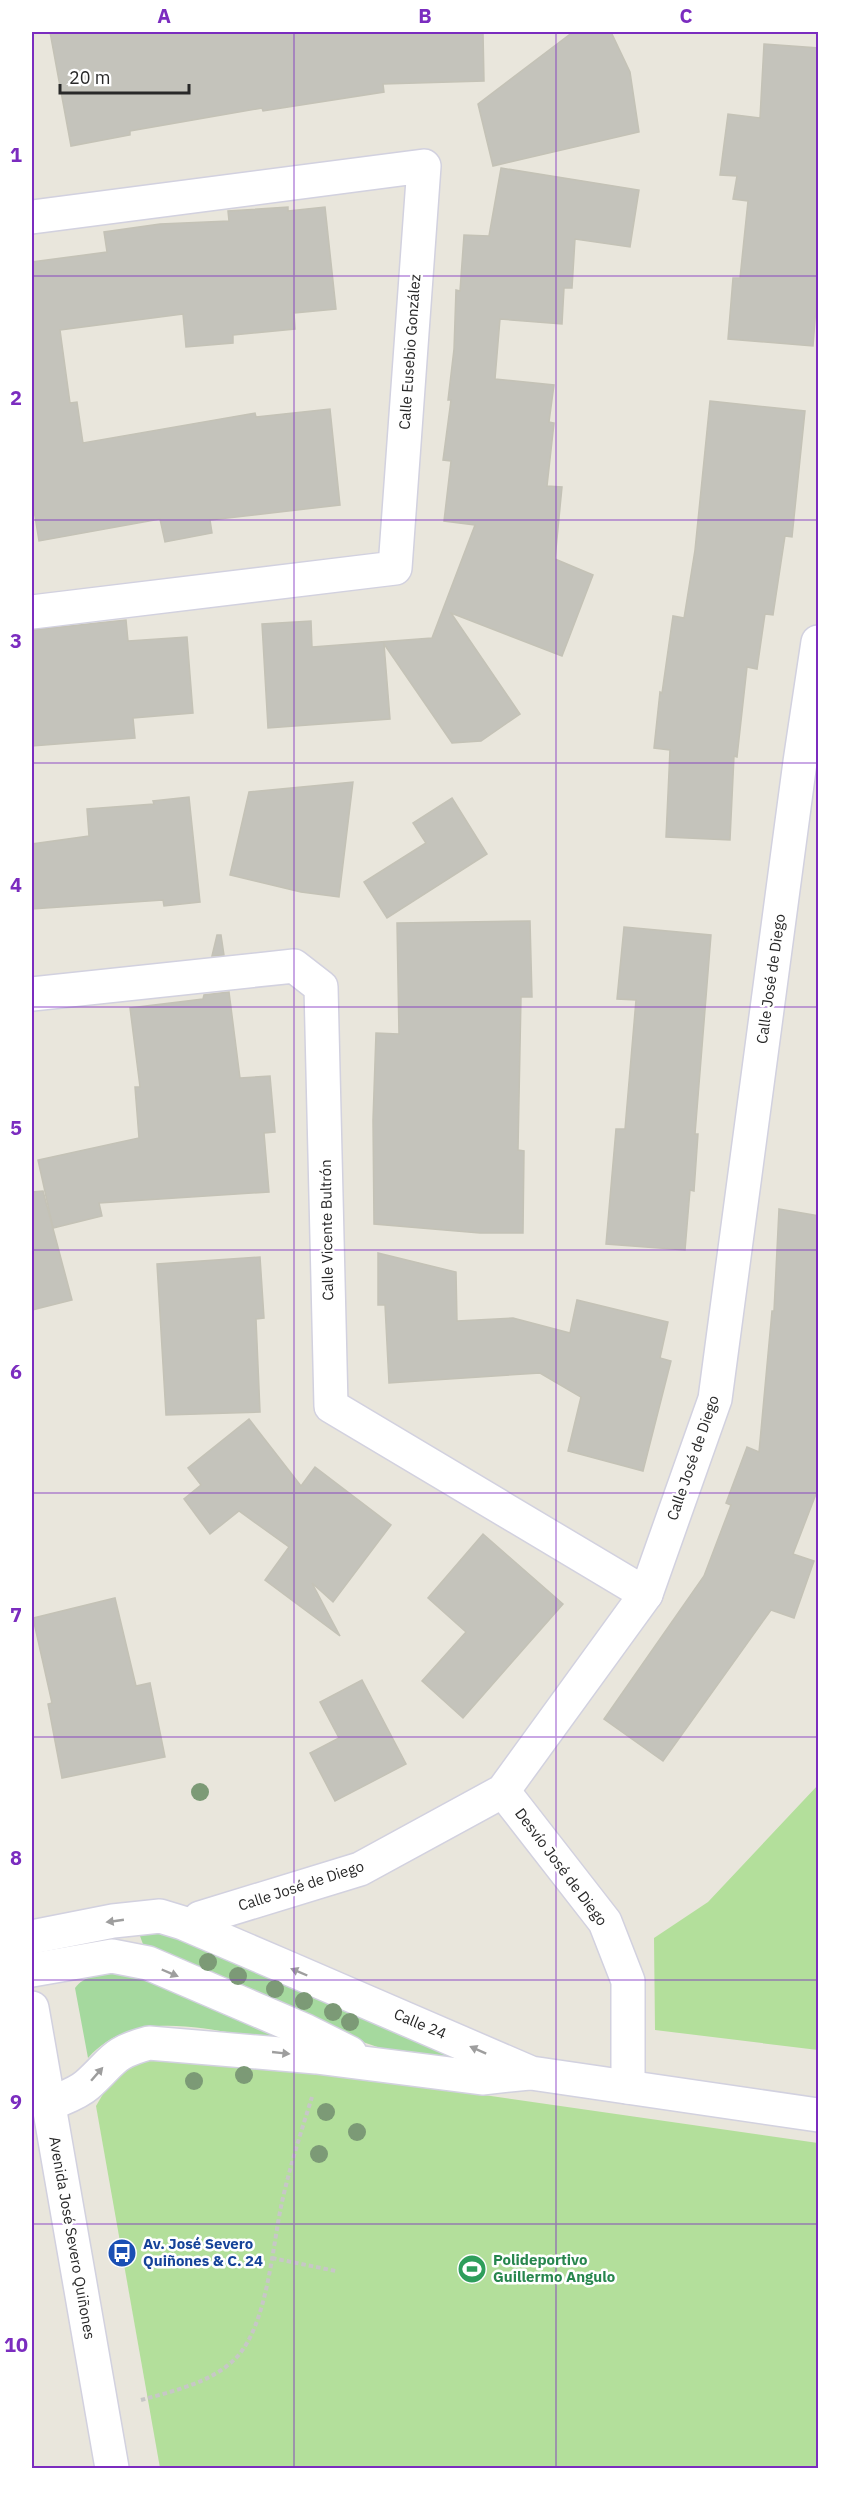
<svg xmlns="http://www.w3.org/2000/svg" width="850" height="2500" font-family="'IBM Plex Sans',sans-serif">
<rect width="100%" height="100%" fill="#e9e6dc"/>
<g fill="#a5d99e">
<polygon points="154,1926 455,2053 454,2058 395,2053 357,2040 144,1947 140,1936 142,1930"/>
<path d="M112 1973H131L278 2032 281 2040C218 2035 137 2002 88 2058L75 1988C84 1976 98 1975 112 1973Z"/>
</g>
<g fill="#b3df9b">
<polygon points="818,1785 818,2050 655,2030 654,1938 708,1902"/>
<polygon points="140,2058 269,2064 818,2143 818,2468 160,2468 96,2106 110,2082"/>
</g>
<g fill="#c4c3bb" stroke="#c4c2b6" stroke-width="1.5">
<polygon points="50,32 483,32 484,81 383,84 384,92 263,111 262,108 130,131 130,135 71,146"/>
<polygon points="573,32 611,32 630,72 639,132 493,166 478,104"/>
<polygon points="764,44 819,48 819,269 813,346 728,339 733,278 740,278 748,201 733,199 737,176 720,175 723,152 728,114 760,118"/>
<polygon points="501,168 639,190 630,247 575,239 572,288 564,288 562,324 500,319 495,379 554,385 549,422 554,423 547,486 562,487 555,559 593,575 562,656 451,613 520,714 481,741 452,743 384,644 390,719 268,728 262,624 311,621 312,647 432,638 475,525 444,521 451,461 443,460 451,400 448,400 454,349 456,290 460,291 464,235 489,236"/>
<polygon points="288,207 288,211 325,207 336,309 294,313 295,329 233,335 233,343 186,347 183,314 60,330 70,403 77,402 83,443 255,413 256,417 330,409 340,505 210,520 212,533 165,542 160,519 39,541 32,498 32,262 107,252 104,232 160,224 229,221 228,211"/>
<polygon points="710,401 805,411 792,537 785,536 773,615 765,614 757,669 747,667 737,757 734,756 730,840 666,837 670,750 654,748 660,692 662,693 673,616 684,618 695,550"/>
<polygon points="126,620 128,641 187,637 193,713 133,718 135,738 32,746 32,630"/>
<polygon points="353,782 339,897 301,892 230,875 249,792"/>
<polygon points="189,797 200,902 164,906 163,900 32,909 32,844 89,836 87,809 154,804 153,801"/>
<polygon points="452,798 487,854 387,918 364,882 426,843 413,823"/>
<polygon points="530,921 532,997 521,997 518,1150 524,1151 523,1233 480,1233 374,1224 373,1120 376,1033 399,1034 397,923"/>
<polygon points="624,927 711,935 695,1134 698,1134 694,1191 690,1190 685,1250 606,1244 616,1129 625,1129 636,1000 617,999"/>
<polygon points="217,935 221,935 224,955 212,956"/>
<polygon points="229,992 240,1078 270,1076 275,1132 264,1133 269,1192 99,1203 102,1216 53,1228 38,1160 139,1138 135,1087 140,1087 130,1008 203,999 204,995"/>
<polygon points="43,1191 72,1300 32,1310 32,1192"/>
<polygon points="779,1209 819,1216 819,1486 793,1554 814,1561 794,1618 771,1610 663,1761 604,1719 704,1576 731,1505 726,1503 747,1447 759,1452 772,1311 774,1311"/>
<polygon points="378,1253 456,1272 457,1321 513,1318 570,1333 577,1300 668,1322 660,1358 671,1361 643,1471 568,1451 581,1397 540,1373 389,1383 385,1305 378,1305"/>
<polygon points="260,1257 264,1318 256,1319 260,1412 166,1415 157,1264"/>
<polygon points="249,1419 301,1486 315,1467 391,1525 333,1602 312,1583 340,1636 265,1580 289,1547 239,1511 210,1534 184,1499 201,1485 188,1468"/>
<polygon points="483,1534 563,1604 463,1718 422,1681 466,1632 428,1598"/>
<polygon points="115,1598 136,1686 150,1683 165,1757 62,1778 48,1704 52,1703 33,1618"/>
<polygon points="362,1680 406,1764 335,1801 310,1753 339,1738 320,1702"/>
</g>
<g fill="none" stroke-linecap="round" stroke-linejoin="round">
<g stroke="#d2d1df" stroke-width="36">
<g id="street">
<polyline points="32,217 424,166 395,568 32,612"/>
<polyline points="32,994 294,966 321,987 331,1406 646,1594"/>
<polyline points="503,1791 605,1922 628,1981 628,2087"/>
<polyline points="200,1918 360,1869 503,1791 646,1594 715,1399 800,762 818,642"/>
<polyline points="32,1937 113,1921 160,1916 183,1923 281,1965 531,2073 818,2115"/>
<polyline points="32,1970 112,1956 148,1963 306,2031 350,2053"/>
<path d="M48 2105C60 2099 77 2094 87 2085 114 2061 111 2053 149 2043L316 2057 482 2078 529 2073"/>
</g>
</g>
<g stroke="#d2d1df" stroke-width="36">
<polyline id="secondary" points="32,2008 112,2468"/>
</g>
<g stroke="#c7c7c7" stroke-width="4" stroke-dasharray="4.5 3" stroke-linecap="butt">
<polyline points="272,2258 336,2271"/>
<path d="M141 2400C173 2391 211 2383 236 2358 268 2324 272 2247 282 2202 290 2166 301 2132 312 2097"/>
</g>
<use href="#street" stroke="#fff" stroke-width="33"/>
<use href="#secondary" stroke="#fff" stroke-width="33"/>
</g>
<g fill="#7c9a76">
<circle cx="200" cy="1792" r="9"/>
<circle cx="208" cy="1962" r="9"/>
<circle cx="238" cy="1976" r="9"/>
<circle cx="275" cy="1989" r="9"/>
<circle cx="304" cy="2001" r="9"/>
<circle cx="333" cy="2012" r="9"/>
<circle cx="350" cy="2022" r="9"/>
<circle cx="244" cy="2075" r="9"/>
<circle cx="194" cy="2081" r="9"/>
<circle cx="326" cy="2112" r="9"/>
<circle cx="357" cy="2132" r="9"/>
<circle cx="319" cy="2154" r="9"/>
</g>
<defs><path id="oneway-solid" d="M-6-.8H1V-3.2L6.5 0L1 3.2V.8H-6Z" transform="scale(1.5)"/></defs>
<g fill="#9e9e9e">
<use href="#oneway-solid" transform="translate(115 1921) rotate(172)"/>
<use href="#oneway-solid" transform="translate(299 1972) rotate(-157)"/>
<use href="#oneway-solid" transform="translate(170 1973) rotate(23)"/>
<use href="#oneway-solid" transform="translate(478 2050) rotate(-156)"/>
<use href="#oneway-solid" transform="translate(281 2053) rotate(6)"/>
<use href="#oneway-solid" transform="translate(97 2074) rotate(-49)"/>
</g>
<path fill="none" stroke="#7b2cbf" stroke-width="1.5" stroke-opacity="0.55" d="M294 32V2468M556 32V2468M32 276H818M32 520H818M32 763H818M32 1007H818M32 1250H818M32 1493H818M32 1737H818M32 1980H818M32 2224H818"/>
<defs>
<g id="bus-disc" transform="scale(1.5)"><circle r="9.5" fill="#1a4fb4" stroke="#fff"/><path d="M-5-6H5V4H4V6H2V4H-2V6H-4V4H-5ZM-3.5-4V0h7V-4ZM-3.5 1.2v1.5H-2V1.2ZM2 1.2v1.5H3.5V1.2Z" fill="#fff"/></g>
<g id="stadium-disc" transform="scale(1.5)"><circle r="9.5" fill="#2e9e5b" stroke="#fff"/><path d="M0-5a6.5 5 0 1 0 0 10a6.5 5 0 1 0 0-10ZM-3.5-1.8h7v3.6h-7Z" fill="#fff"/></g>
</defs>
<g fill-rule="evenodd">
<use href="#bus-disc" x="122" y="2253"/>
<use href="#stadium-disc" x="472" y="2269"/>
</g>
<g text-anchor="middle" stroke-width="5" stroke-linejoin="round" paint-order="stroke">
<g font-size="15" fill="#282828" stroke="#fff">
<text transform="translate(410 352) rotate(-86)" y="5">Calle Eusebio González</text>
<text transform="translate(771 979) rotate(-82)" y="5">Calle José de Diego</text>
<text transform="translate(327 1230) rotate(-91)" y="5">Calle Vicente Bultrón</text>
<text transform="translate(693 1458) rotate(-71)" y="5">Calle José de Diego</text>
<text transform="translate(561 1867) rotate(53)" y="5">Desvío José de Diego</text>
<text transform="translate(301 1886) rotate(-18)" y="5">Calle José de Diego</text>
<text transform="translate(420 2024) rotate(23)" y="5">Calle 24</text>
<text transform="translate(72 2238) rotate(80)" y="5">Avenida José Severo Quiñones</text>
</g>
<g font-size="15" font-weight="bold" fill="#164399" stroke="#fff" text-anchor="start">
<text x="143" y="2249">Av. José Severo<tspan x="143" dy="17">Quiñones &amp; C. 24</tspan></text>
</g>
<g font-size="15" font-weight="bold" fill="#27864d" stroke="#fff" text-anchor="start">
<text x="493" y="2265">Polideportivo<tspan x="493" dy="17">Guillermo Angulo</tspan></text>
</g>
</g>
<rect width="850" height="2500" fill="none" stroke="#ffffff" stroke-width="66"/>
<path d="M60 84v9h129v-9" fill="none" stroke="#282828" stroke-width="3"/>
<text x="69" y="84" font-size="18" fill="#282828" stroke="#ffffff" stroke-width="4.5" paint-order="stroke">20 m</text>
<rect x="33" y="33" width="784" height="2434" fill="none" stroke="#7b2cbf" stroke-width="2"/>
<g font-size="20" text-anchor="middle" font-weight="bold" fill="#7b2cbf">
<text x="164" y="23">A</text>
<text x="425" y="23">B</text>
<text x="686" y="23">C</text>
<text x="16" y="162">1</text>
<text x="16" y="405">2</text>
<text x="16" y="648">3</text>
<text x="16" y="892">4</text>
<text x="16" y="1135">5</text>
<text x="16" y="1379">6</text>
<text x="16" y="1622">7</text>
<text x="16" y="1865">8</text>
<text x="16" y="2109">9</text>
<text x="16" y="2352">10</text>
</g>
</svg>
